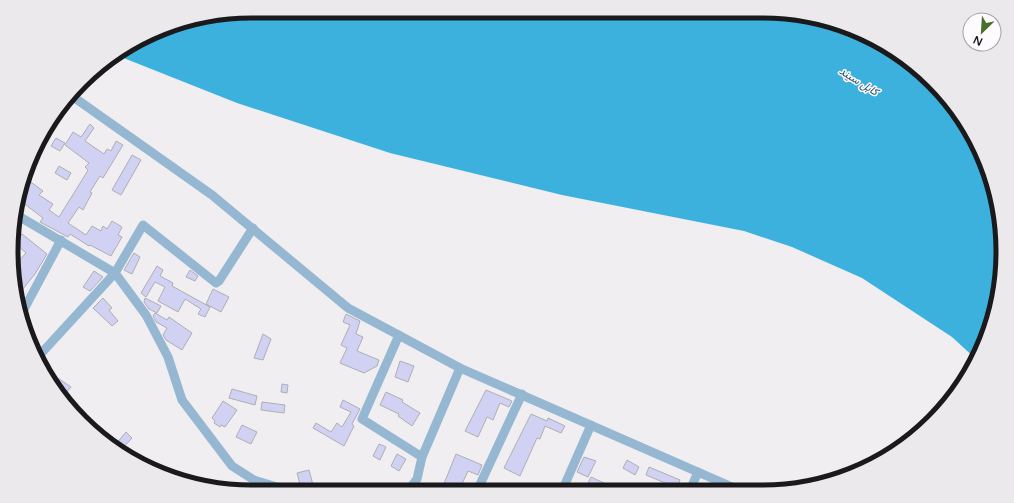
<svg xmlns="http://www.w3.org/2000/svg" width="1014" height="503" font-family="'Varela Round',Vazirmatn,sans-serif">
<rect width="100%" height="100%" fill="#f0eef1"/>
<polygon fill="#3db1dd" points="252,11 778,12 796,16 892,54 943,93 990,174 1002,267 978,358 977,360 952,337 862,278 792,247 744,231 562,195 390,153 237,103 116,55 174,24"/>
<g fill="#d0d1f3" stroke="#aeaeb2">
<polygon points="848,30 856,32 865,35 862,41 847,33"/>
<polygon points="90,124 94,128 85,141 104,154 107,149 111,151 116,141 123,145 103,178 100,176 90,192 92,193 83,210 79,207 68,223 86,235 92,226 101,231 103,226 107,229 112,221 122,227 118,235 122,237 111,256 90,245 89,246 70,234 68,237 40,222 43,218 18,199 28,180 43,191 39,195 53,204 49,210 59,217 87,172 88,170 85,167 89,163 65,145 73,132 81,137"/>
<polygon points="56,138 65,143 60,151 51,146"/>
<polygon points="132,155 141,160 121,195 112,190"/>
<polygon points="59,166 71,173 67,180 55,173"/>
<polygon points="22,234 47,254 35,274 22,290 19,287 16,292 13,283 14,266 26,253 14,242"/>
<polygon points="134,253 140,257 132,274 124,270"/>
<polygon points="157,266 163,270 160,276 173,283 172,286 210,307 205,317 198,314 201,309 185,299 178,312 158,301 165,287 155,282 146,297 141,293"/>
<polygon points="190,270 198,276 195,281 186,277"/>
<polygon points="94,271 103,277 90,291 83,287"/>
<polygon points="213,289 229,297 221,312 206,304"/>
<polygon points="103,298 112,308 109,310 118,321 112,326 93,308"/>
<polygon points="145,298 161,306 157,313 149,309 144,302"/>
<polygon points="155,313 167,320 169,317 192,333 182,350 166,340 163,335 167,328 156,322 153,316"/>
<polygon points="346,314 360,321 356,334 363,337 357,351 379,360 377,366 364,373 340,363 347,348 341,345 350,325 343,322"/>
<polygon points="263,334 271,339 263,360 254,358"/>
<polygon points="400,361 414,366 408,382 395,377"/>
<polygon points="46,370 71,387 63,396 59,390 60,389 55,385"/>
<polygon points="282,384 288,385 287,393 281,392"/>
<polygon points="232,389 257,396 255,405 229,398"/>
<polygon points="486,390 512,401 509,407 500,403 493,420 487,417 478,437 465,431"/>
<polygon points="386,392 403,400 402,402 420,413 412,426 398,416 399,414 380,405"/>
<polygon points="343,400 360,409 352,424 354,426 344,446 313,428 316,423 331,432 337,423 342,427 351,412 340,407"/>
<polygon points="223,401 237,410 225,427 221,425 220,427 214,423 215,421 212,418"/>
<polygon points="262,402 285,405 284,413 261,410"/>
<polygon points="531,414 547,421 548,418 565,426 561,433 545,426 540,439 537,438 520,476 504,468"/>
<polygon points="242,425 257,432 251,444 236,437"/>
<polygon points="126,432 132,438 121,450 115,445"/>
<polygon points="379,444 386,447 380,460 373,456"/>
<polygon points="397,454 406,459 399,471 391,466"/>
<polygon points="456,454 482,465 478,475 468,471 462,484 465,485 463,491 441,491"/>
<polygon points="584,457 596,461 588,477 577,472"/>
<polygon points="627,460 639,467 635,475 623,468"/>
<polygon points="649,467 680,480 677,488 646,475"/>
<polygon points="309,470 313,485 301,488 297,473"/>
<polygon points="591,477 619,490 584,491"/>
</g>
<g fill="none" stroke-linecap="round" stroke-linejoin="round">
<g stroke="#95b7d2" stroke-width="9">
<polyline points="72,96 212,195 348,308 460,368 739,490"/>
<polyline points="15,214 115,273 146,315 168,357 182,400 232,466 254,480 290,491"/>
<polyline points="22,313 61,240"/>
<polyline points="399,335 362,419 422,457"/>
<polyline points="36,359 115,273 143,225 216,283 219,281 253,228"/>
<polyline points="690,490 698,472"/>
<polyline points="408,491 417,479 422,457 460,368"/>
<polyline points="477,491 522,394"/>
<polyline points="562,491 591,425"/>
</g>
</g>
<g text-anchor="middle" stroke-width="3" stroke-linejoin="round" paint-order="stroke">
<g font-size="11" font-style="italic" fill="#204f62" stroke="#fefbff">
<text transform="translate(859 81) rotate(32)" y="4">کابل سيند</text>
</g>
</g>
<path d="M0 0H1014V503H0ZM251 18H763A233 233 0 0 1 996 251V252A233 233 0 0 1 763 485H251A233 233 0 0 1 18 252V251A233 233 0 0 1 251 18Z" fill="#ece9ed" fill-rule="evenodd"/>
<path fill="none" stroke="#1a191b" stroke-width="5" d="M251 18H763A233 233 0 0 1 996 251V252A233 233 0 0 1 763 485H251A233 233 0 0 1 18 252V251A233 233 0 0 1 251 18Z"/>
<g transform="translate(982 32) rotate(205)"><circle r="19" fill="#fefbff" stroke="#a3a1a4"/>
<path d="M0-3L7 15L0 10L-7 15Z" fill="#486e28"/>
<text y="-6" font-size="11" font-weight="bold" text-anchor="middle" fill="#1a191b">N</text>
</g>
</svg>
